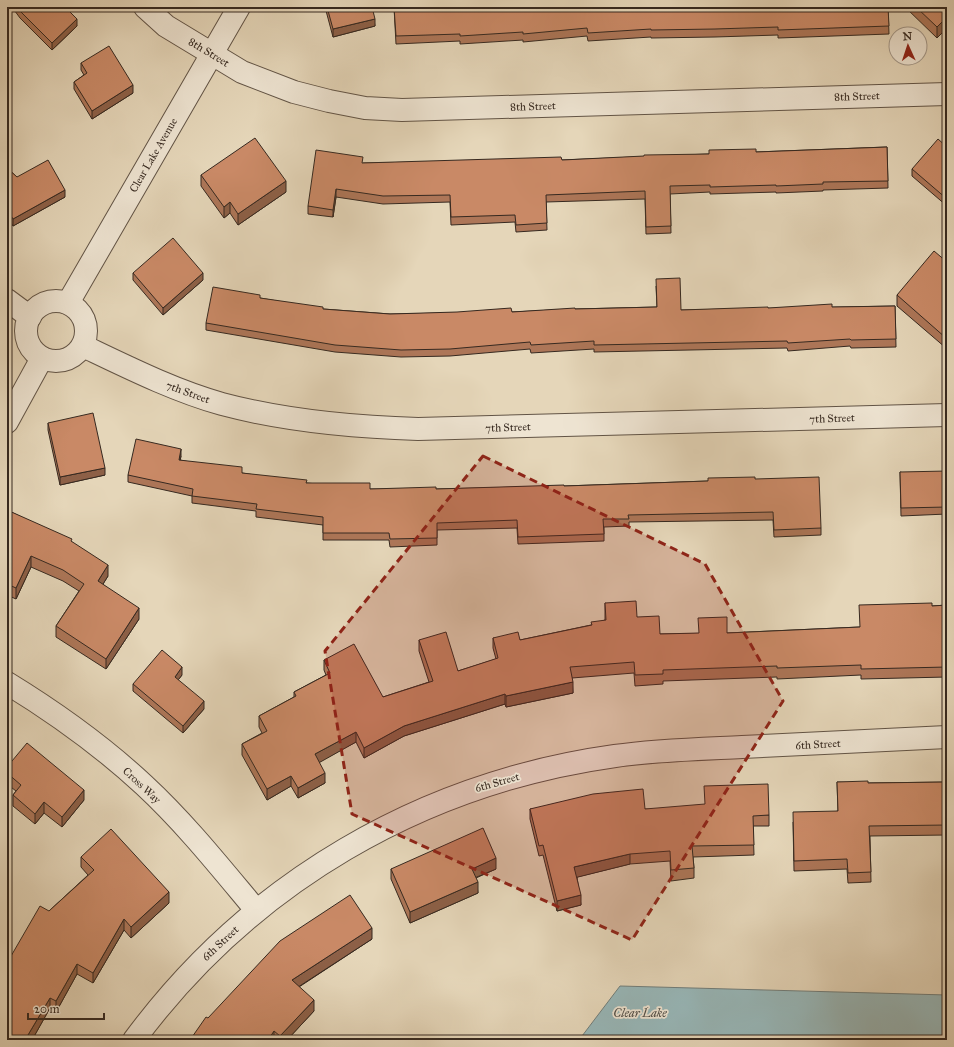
<svg xmlns="http://www.w3.org/2000/svg" width="954" height="1047" font-family="'IM FELL Great Primer',serif">
<rect width="100%" height="100%" fill="#e5d6b9"/>
<filter id="stains"><feTurbulence type="fractalNoise" baseFrequency=".005" numOctaves="4"/><feColorMatrix values="0 0 0 0 .2 0 0 0 0 .09 0 0 0 0 .02 0 0 0 .5 -.17"/></filter>
<radialGradient id="worn" r=".72"><stop offset=".6" stop-color="#630" stop-opacity="0"/><stop offset="1" stop-color="#630" stop-opacity=".3"/></radialGradient>
<polygon fill="#98b7b8" stroke="#717e7b" points="620,986 947,995 947,1040 579,1040"/>
<g fill="none" stroke-linecap="round" stroke-linejoin="round">
<g stroke="#625446" stroke-width="24">
<g id="minor">
<polyline points="145,7 166,26 242,72 294,92 329,101 365,108 402,110 947,94"/>
<polyline points="7,300 30,317"/>
<circle cx="56" cy="331" r="30"/>
<polyline points="68,303 239,7"/>
<path d="M83 346C127 367 175 391 222 404 286 421 352 427 418 429L947 415"/>
<polyline points="7,422 42,358"/>
<path d="M7 683C56 713 102 746 144 785 185 823 220 867 256 910"/>
<path d="M134 1040C250 883 421 783 615 756 657 750 700 749 742 747 810 744 879 740 947 737"/>
</g>
</g>
<use href="#minor" stroke="#eee4d2" stroke-width="22"/>
</g>
<g fill="#ad7658" stroke="#362920">
<polygon points="12,7 65,7 77,26 52,50 20,18"/>
<polygon points="325,7 372,7 375,26 333,37"/>
<polygon points="394,7 888,7 889,34 778,38 778,35 715,37 651,38 651,37 588,41 587,36 523,42 523,40 460,44 460,41 396,44"/>
<polygon points="905,7 947,7 937,38"/>
<polygon points="81,63 133,93 92,119 74,89 74,82 84,75 81,70"/>
<polygon points="887,147 888,188 823,190 823,191 776,193 776,192 710,194 710,192 670,194 671,233 646,234 645,199 546,202 547,230 516,232 515,222 451,225 450,202 383,204 336,197 333,217 308,214 308,206 363,163 562,160 756,152"/>
<polygon points="947,147 947,206 912,176 912,169"/>
<polygon points="7,168 17,177 65,197 13,226 7,216"/>
<polygon points="201,175 286,192 238,225 230,213 224,218 201,186"/>
<polygon points="947,262 947,347 946,348 897,306 897,295"/>
<polygon points="133,273 203,280 163,315 133,280"/>
<polygon points="656,286 681,310 895,306 896,347 851,348 850,346 788,351 787,348 594,352 594,349 531,353 530,349 450,356 401,357 335,352 206,330 206,323 260,298 323,309 390,314 512,312 575,309 657,307"/>
<polygon points="48,423 105,475 60,485 48,430"/>
<polygon points="181,456 180,460 242,473 307,483 370,489 436,489 564,486 708,481 755,479 821,528 821,535 774,537 773,520 629,522 629,526 604,527 604,541 518,544 517,528 437,530 437,545 390,547 389,540 323,540 323,525 256,517 256,511 192,503 192,496 128,482 128,475"/>
<polygon points="900,472 947,483 947,514 901,516"/>
<polygon points="7,510 72,542 108,576 103,584 139,619 106,669 56,637 56,626 79,591 63,581 31,567 16,599 7,595"/>
<polygon points="605,603 637,617 660,634 727,633 860,627 932,606 947,605 947,677 861,679 861,675 777,679 777,677 663,681 663,684 635,686 634,673 572,678 573,693 506,707 505,704 404,736 364,758 356,742 319,762 325,783 298,798 291,786 267,800 242,755 242,744 262,733 259,727 259,716 294,697 294,692 326,675 324,670 324,660 383,697 429,682 419,651 419,640 458,671 496,659 493,648 493,638 520,640 591,625 605,620"/>
<polygon points="182,675 178,680 204,709 183,733 133,691 133,684"/>
<polygon points="7,767 84,800 62,827 44,813 35,824 13,806 13,795 16,791 7,784"/>
<polygon points="837,782 868,783 947,782 947,835 870,836 871,882 848,883 847,869 794,871 793,822 838,811"/>
<polygon points="530,809 645,809 769,815 769,826 753,826 754,855 693,857 694,868 694,878 671,881 670,861 630,864 577,877 581,905 557,911 543,855 539,856 530,819"/>
<polygon points="81,857 169,903 131,938 124,930 93,983 77,974 56,1012 50,1008 32,1040 7,1040 49,911 88,875 81,867"/>
<polygon points="391,869 496,869 476,878 478,893 410,923 391,879"/>
<polygon points="372,939 299,987 314,1011 287,1040 190,1040 208,1018"/>
</g>
<g fill="#8d6047" stroke="#362920">
<polygon points="947,17 947,28 937,38 937,27"/>
<polygon points="77,19 77,26 52,50 52,43"/>
<polygon points="375,19 375,26 333,37 333,29"/>
<polygon points="133,85 133,93 92,119 92,111"/>
<polygon points="286,181 286,192 238,225 238,214"/>
<polygon points="336,189 336,197 333,217 333,210"/>
<polygon points="65,190 65,197 13,226 13,219"/>
<polygon points="230,202 230,213 224,218 224,207"/>
<polygon points="203,273 203,280 163,315 163,308"/>
<polygon points="947,337 947,347 946,348 946,338"/>
<polygon points="181,449 181,456 179,467 179,460"/>
<polygon points="105,468 105,475 60,485 60,477"/>
<polygon points="31,556 31,567 16,599 16,588"/>
<polygon points="108,565 108,576 98,592 98,581"/>
<polygon points="139,608 139,619 106,669 106,659"/>
<polygon points="182,667 182,675 175,684 175,677"/>
<polygon points="573,682 573,693 506,707 506,696"/>
<polygon points="505,694 505,704 404,736 364,758 364,748 404,726"/>
<polygon points="204,701 204,709 183,733 183,726"/>
<polygon points="356,732 356,742 315,765 315,754"/>
<polygon points="325,773 325,783 298,798 298,788"/>
<polygon points="291,776 291,786 267,800 267,789"/>
<polygon points="84,790 84,800 62,827 62,817"/>
<polygon points="44,802 44,813 35,824 35,814"/>
<polygon points="630,854 630,864 574,878 574,867"/>
<polygon points="496,858 496,869 472,879 472,869"/>
<polygon points="478,882 478,893 410,923 410,912"/>
<polygon points="169,892 169,903 131,938 131,927"/>
<polygon points="581,895 581,905 557,911 557,901"/>
<polygon points="124,919 124,930 93,983 93,973"/>
<polygon points="372,928 372,939 292,991 292,980"/>
<polygon points="77,964 77,974 56,1012 56,1001"/>
<polygon points="50,998 50,1008 32,1040 25,1040"/>
<polygon points="314,1000 314,1011 287,1040 280,1040 280,1036"/>
<polygon points="274,1031 274,1040 268,1040"/>
</g>
<g fill="#c98966" stroke="#362920">
<polygon points="17,7 65,7 77,19 52,43 20,11"/>
<polygon points="327,7 372,7 375,19 333,29"/>
<polygon points="394,7 888,7 889,26 778,30 778,27 715,29 651,30 651,29 588,33 587,28 523,34 523,32 460,36 460,34 396,36"/>
<polygon points="916,7 947,7 947,17 937,27"/>
<polygon points="109,46 133,85 92,111 74,82 87,73 81,63"/>
<polygon points="255,138 286,181 238,214 230,202 224,207 201,175"/>
<polygon points="938,139 947,147 947,199 912,169"/>
<polygon points="887,147 888,181 823,182 823,184 776,186 776,185 710,187 710,185 670,186 671,226 646,227 645,191 546,195 547,223 516,225 515,215 451,217 450,195 383,196 336,189 333,210 308,206 316,150 363,157 362,163 561,157 562,160 644,156 644,155 709,154 709,150 756,149 756,152"/>
<polygon points="48,160 65,190 13,219 7,209 7,168 17,177"/>
<polygon points="173,238 203,273 163,308 133,273"/>
<polygon points="934,251 947,262 947,337 946,338 897,295"/>
<polygon points="680,278 681,310 768,307 768,308 832,304 832,307 895,306 896,339 851,340 850,339 788,343 787,341 594,345 594,341 531,345 530,342 450,349 401,350 335,345 206,323 213,287 260,295 260,298 323,307 323,309 390,314 457,312 511,308 512,312 575,308 575,309 657,307 656,279"/>
<polygon points="93,413 105,468 60,477 48,423"/>
<polygon points="136,439 181,449 179,460 242,467 242,473 307,480 306,483 370,483 370,489 436,487 436,489 564,485 564,486 708,481 708,478 755,477 755,479 819,477 821,528 774,530 773,512 628,515 629,519 603,519 604,534 518,537 517,520 437,523 437,538 390,539 389,533 323,533 323,517 256,509 257,504 192,496 193,489 128,475"/>
<polygon points="947,471 947,507 901,508 900,472"/>
<polygon points="7,510 72,539 71,541 108,565 98,581 139,608 106,659 56,626 84,584 63,570 31,556 16,588 7,584"/>
<polygon points="636,601 637,617 659,616 660,634 699,633 698,618 727,617 727,633 860,627 859,605 932,603 932,606 947,605 947,667 861,669 861,665 777,668 777,666 663,670 663,674 635,675 634,662 570,667 573,682 506,696 505,694 404,726 364,748 356,732 315,754 325,773 298,788 291,776 267,789 242,744 267,731 259,716 296,696 294,692 330,673 324,660 354,644 383,697 433,681 419,640 446,632 458,671 498,658 493,638 518,632 520,640 592,625 591,622 606,620 605,603"/>
<polygon points="162,650 182,667 175,677 204,701 183,726 133,684"/>
<polygon points="27,743 84,790 62,817 44,802 35,814 13,795 21,785 7,773 7,767"/>
<polygon points="868,781 868,783 947,782 947,825 869,826 871,872 848,873 847,859 794,861 793,812 838,811 837,782"/>
<polygon points="768,784 769,815 753,816 754,845 692,846 694,868 671,870 670,851 630,854 574,867 581,895 557,901 543,845 539,846 530,809 593,794 643,789 645,809 705,804 704,786"/>
<polygon points="483,828 496,858 472,869 478,882 410,912 391,869"/>
<polygon points="111,829 169,892 131,927 124,919 93,973 77,964 56,1001 50,998 25,1040 7,1040 7,963 40,906 49,911 94,870 81,857"/>
<polygon points="350,895 372,928 292,980 314,1000 280,1036 274,1031 268,1040 190,1040 206,1017 208,1018 280,941"/>
</g>
<path fill="#8f2418" fill-opacity="0.2" stroke="#8f2418" stroke-width="3" stroke-dasharray="8 5" stroke-linejoin="round" d="M483 456 705 564 783 701 632 940 352 814 325 651Z"/>
<g text-anchor="middle" stroke-width="3.5" stroke-linejoin="round" paint-order="stroke">
<g font-size="11" fill="#362920" stroke="#eee4d2">
<text transform="translate(209 52) rotate(31)" y="4">8th Street</text>
<text transform="translate(857 96) rotate(-2)" y="4">8th Street</text>
<text transform="translate(533 106) rotate(-2)" y="4">8th Street</text>
<text transform="translate(153 155) rotate(-60)" y="4">Clear Lake Avenue</text>
<text transform="translate(188 392) rotate(20)" y="4">7th Street</text>
<text transform="translate(832 418) rotate(-2)" y="4">7th Street</text>
<text transform="translate(508 427) rotate(-2)" y="4">7th Street</text>
<text transform="translate(818 744) rotate(-3)" y="4">6th Street</text>
<text transform="translate(497 782) rotate(-16)" y="4">6th Street</text>
<text transform="translate(142 785) rotate(43)" y="4">Cross Way</text>
<text transform="translate(220 943) rotate(-43)" y="4">6th Street</text>
</g>
<g font-size="12" font-style="italic" fill="#4e4c46" stroke="#eee4d2">
<text x="640" y="1017">Clear Lake</text>
</g>
</g>
<rect width="954" height="1047" fill="none" stroke="#e5d6b9" stroke-width="24"/>
<rect x="8" y="8" width="938" height="1031" fill="none" stroke="#362920" stroke-width="2"/>
<rect x="12" y="12" width="930" height="1023" fill="none" stroke="#362920"/>
<g transform="translate(908 46) rotate(357)"><circle r="19" fill="#eee4d2" stroke="#a4998b"/>
<path d="M0-3L7 15L0 10L-7 15Z" fill="#8f2418"/>
<text y="-6" font-size="11" font-weight="bold" text-anchor="middle" fill="#362920">N</text>
</g>
<path d="M28 1013v6h76v-6" fill="none" stroke="#362920" stroke-width="2"/>
<text x="34" y="1013" font-size="12" fill="#362920" stroke="#eee4d2" stroke-width="3" paint-order="stroke">20 m</text>
<rect width="100%" height="100%" filter="url(#stains)"/>
<rect width="100%" height="100%" fill="url(#worn)"/>
</svg>
